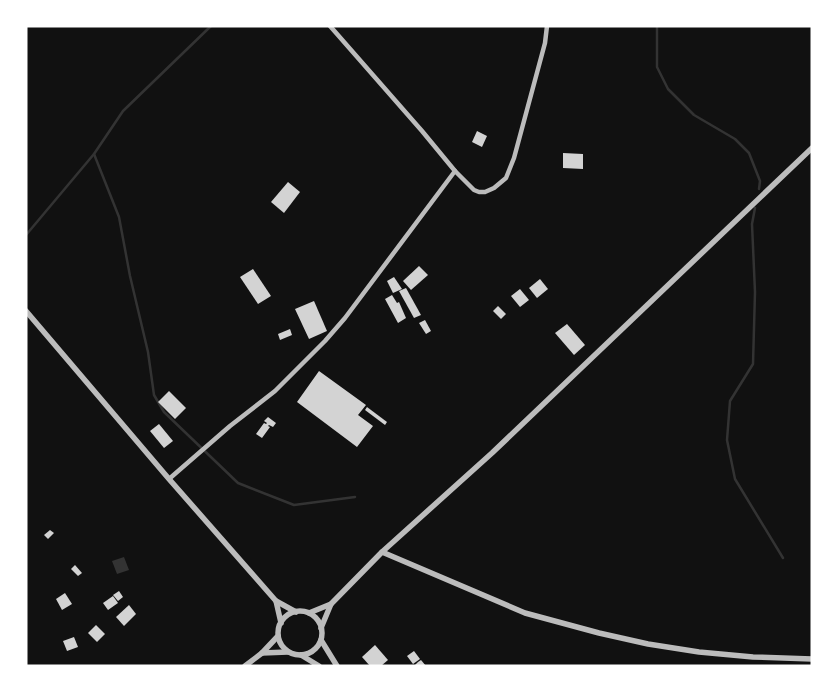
<svg xmlns="http://www.w3.org/2000/svg" width="838" height="692" font-family="'Open Sans',sans-serif">
<rect width="100%" height="100%" fill="#111"/>
<polygon fill="#333" points="124,557 129,570 117,574 112,561"/>
<g fill="none" stroke-linecap="round" stroke-linejoin="round">
<g stroke="#333" stroke-width="2.5">
<polyline points="657,26 657,67 668,89 694,115 735,139 749,153 760,181 759,189"/>
<polyline points="94,154 119,217 130,276 148,352 154,395 164,412 238,483 294,505 355,497"/>
<polyline points="755,208 752,224 755,292 753,364 730,401 727,440 735,479 783,558"/>
<polyline points="26,235 94,154 123,111 211,26"/>
</g>
</g>
<g fill="#d3d3d3">
<polygon points="477,131 487,136 482,147 472,142"/>
<polygon points="563,153 583,154 583,169 563,168"/>
<polygon points="288,182 300,192 284,213 271,202"/>
<polygon points="419,266 428,275 411,290 403,281"/>
<polygon points="253,269 271,296 258,304 240,277"/>
<polygon points="394,277 402,289 393,293 387,281"/>
<polygon points="540,279 548,289 537,298 529,288"/>
<polygon points="406,288 421,315 414,318 399,291"/>
<polygon points="520,289 529,300 520,307 511,296"/>
<polygon points="392,295 397,303 399,302 406,318 398,323 385,299"/>
<polygon points="314,301 327,331 309,339 295,309"/>
<polygon points="498,306 506,314 501,319 493,311"/>
<polygon points="425,320 431,331 426,334 419,323"/>
<polygon points="567,324 585,345 574,355 555,333"/>
<polygon points="290,329 292,335 280,340 278,334"/>
<polygon points="319,371 366,405 358,415 373,426 357,447 297,402"/>
<polygon points="169,391 186,408 175,419 158,402"/>
<polygon points="367,407 387,422 385,425 365,410"/>
<polygon points="268,417 276,423 273,427 269,425 268,426 270,427 262,438 256,434 264,423 266,424 267,423 264,421"/>
<polygon points="159,424 173,441 164,448 150,431"/>
<polygon points="50,530 54,533 48,539 44,535"/>
<polygon points="75,565 82,573 78,576 71,569"/>
<polygon points="119,591 123,597 118,601 113,595"/>
<polygon points="65,593 72,604 62,610 56,599"/>
<polygon points="113,596 118,603 108,610 103,603"/>
<polygon points="129,605 136,614 124,626 116,617"/>
<polygon points="96,625 105,634 97,642 88,633"/>
<polygon points="74,637 78,647 67,651 63,641"/>
<polygon points="375,645 388,660 381,666 370,666 362,657"/>
<polygon points="414,651 420,659 413,664 407,656"/>
<polygon points="421,660 426,666 414,666 418,662"/>
</g>
<g fill="none" stroke-linecap="round" stroke-linejoin="round">
<g stroke="#bcbcbc" stroke-width="4.5">
<polyline points="455,171 474,190 479,192 485,192 494,188 506,178 514,158 545,43 547,26"/>
<polyline points="169,479 230,426 275,391 325,341 345,318 455,171 422,131 330,26"/>
</g>
<g stroke="#bcbcbc" stroke-width="5.5">
<polyline points="26,311 169,479 276,601 296,612"/>
<polyline points="382,552 525,613 599,633 648,644 699,652 753,657 812,659"/>
<polyline points="276,601 281,623"/>
<circle cx="300" cy="633" r="22"/>
<polyline points="309,613 331,604 382,552 492,453 812,148"/>
<polyline points="321,628 331,604"/>
<polyline points="321,640 337,666"/>
<polyline points="262,653 288,652"/>
<polyline points="301,655 319,666"/>
<polyline points="245,666 262,653 278,636"/>
</g>
</g>
<rect width="838" height="692" fill="none" stroke="#ffffff" stroke-width="55"/>
</svg>
